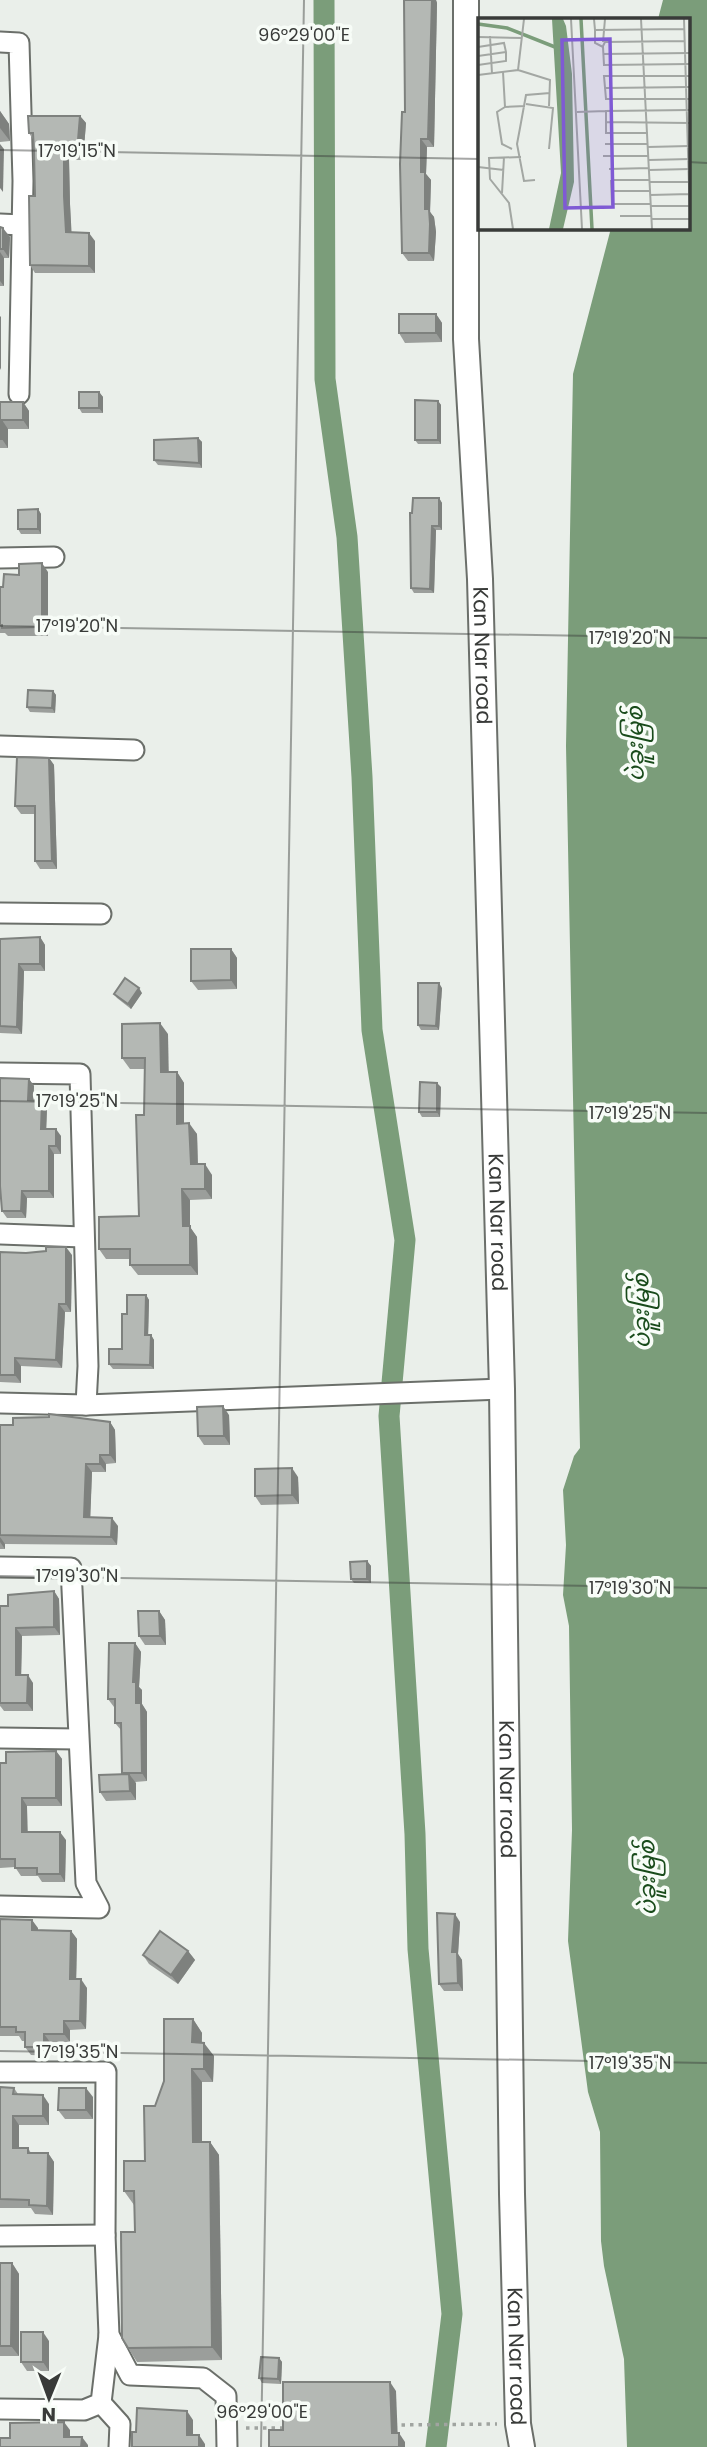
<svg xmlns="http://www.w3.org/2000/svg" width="707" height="2447" font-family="Poppins,'Noto Sans Myanmar',sans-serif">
<rect width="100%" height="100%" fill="#eaefea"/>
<polygon fill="#7b9d7a" points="663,0 707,0 707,2447 627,2447 624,2359 604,2266 601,2241 600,2132 588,2092 568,1941 572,1830 569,1626 563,1595 566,1545 563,1490 574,1456 580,1448 566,746 573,374 611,228 688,228 688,19 658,19"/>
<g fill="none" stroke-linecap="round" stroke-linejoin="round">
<polyline stroke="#7b9d7a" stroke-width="21" points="324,0 325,379 347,537 362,777 372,1030 405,1240 389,1416 415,1834 418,1949 452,2314 436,2447"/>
<g stroke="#6b6f6a" stroke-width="23">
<g id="minor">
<polyline points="0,42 19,43 23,181 19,394"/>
<polyline points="0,224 22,225"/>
<polyline points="0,558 54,557"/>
<polyline points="0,746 134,750"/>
<polyline points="0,913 101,914"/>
<polyline points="0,1073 80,1074 88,1366 86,1405 0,1403"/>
<polyline points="0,1234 83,1237"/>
<polyline points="86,1405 502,1389"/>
<polyline points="0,1567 71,1568 86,1883 99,1908 0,1906"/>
<polyline points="0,1738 78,1739"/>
<polyline points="0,2072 106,2072 105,2235 109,2335 130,2375 203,2378 226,2396 227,2447"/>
<polyline points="0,2236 105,2235"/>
<polyline points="101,2403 120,2424 119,2447"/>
<polyline points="0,2409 84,2410 101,2403 109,2335"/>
</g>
</g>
<g stroke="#6b6f6a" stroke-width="28">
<g id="tertiary">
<path id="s1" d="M466 0V339L480 579 502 1389 512 2194 518 2424 522 2447"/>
</g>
</g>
<g stroke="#a0a4a0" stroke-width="3.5" stroke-dasharray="3.5 5" stroke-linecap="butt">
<polyline points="393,2425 497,2424"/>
<polyline points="246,2428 287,2428"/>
</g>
<use href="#minor" stroke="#fff" stroke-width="19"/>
<use href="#tertiary" stroke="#fff" stroke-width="24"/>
</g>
<g fill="#9b9e9b">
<polygon points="404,0 436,0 437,3 434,147 427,147 426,174 431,180 430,212 434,217 436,232 434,261 408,261 402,253 405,112"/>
<polygon points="0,111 9,124 10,141 0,142"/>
<polygon points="80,116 86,123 83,160 69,160 70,204 71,232 95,241 95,273 35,273 30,265 35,196 34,152 34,141 29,133"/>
<polygon points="0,227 10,237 9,258 4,258 4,286 0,286"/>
<polygon points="436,314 442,323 442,342 405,343 399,333"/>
<polygon points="99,392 103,397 103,413 82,413 79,408"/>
<polygon points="438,401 441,405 441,444 418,444 415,440"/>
<polygon points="0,402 23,402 29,411 29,429 8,429 8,448 0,448"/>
<polygon points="198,438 202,442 202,468 158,465 154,460"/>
<polygon points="439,498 442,503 442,530 436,530 434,593 414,593 411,588 412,513"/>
<polygon points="38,509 41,514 41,534 21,534 18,529"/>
<polygon points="48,572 48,636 8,636 5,633 0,633 0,587 3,587 19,575"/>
<polygon points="53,691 56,695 55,713 30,712 27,707"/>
<polygon points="49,758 54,765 57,869 40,869 35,861 35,814 21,814 15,806"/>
<polygon points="40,937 45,945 45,971 24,971 22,1034 0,1033 0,939"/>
<polygon points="231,949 237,958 237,989 198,990 191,981"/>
<polygon points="442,988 439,1030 421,1030 418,1025"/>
<polygon points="142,993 131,1009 117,998 114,994"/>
<polygon points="168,1034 168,1072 177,1072 184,1083 184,1123 197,1134 198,1164 212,1175 212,1199 190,1200 190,1227 197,1237 198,1275 138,1275 130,1265 130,1259 106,1259 99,1249 139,1216 144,1115 145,1069 130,1069 122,1058"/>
<polygon points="0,1078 29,1079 34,1086 33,1100 47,1108 46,1129 61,1136 61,1154 54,1154 54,1198 27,1198 26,1218 7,1218 2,1211 1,1194 0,1194"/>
<polygon points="441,1087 440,1117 422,1117 419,1112"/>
<polygon points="0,1252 72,1255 71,1312 65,1312 62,1368 21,1366 21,1383 0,1382"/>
<polygon points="146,1295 149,1300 148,1335 151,1335 154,1340 154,1369 113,1369 109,1364 122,1349 127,1314"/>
<polygon points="229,1415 230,1445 204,1445 198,1436"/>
<polygon points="110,1422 115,1430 116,1463 106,1464 106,1472 92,1472 90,1517 118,1526 117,1545 5,1544 5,1549 0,1549 0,1425"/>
<polygon points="298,1477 299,1504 261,1505 255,1496"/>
<polygon points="367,1561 371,1566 371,1583 354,1583 351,1579"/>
<polygon points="54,1591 59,1599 60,1635 22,1636 21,1675 33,1683 33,1711 4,1711 1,1707 0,1706 0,1606 8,1606"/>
<polygon points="159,1611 165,1620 166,1645 145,1645 139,1636"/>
<polygon points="135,1643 141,1652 139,1687 142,1690 142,1704 147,1712 147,1781 135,1782 136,1800 106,1801 100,1792 123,1774 121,1730 115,1723 115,1707 114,1707 108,1699"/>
<polygon points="56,1751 62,1759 62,1806 27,1806 27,1832 66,1840 65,1882 42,1882 38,1876 21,1876 15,1867 0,1868 0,1763 6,1763"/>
<polygon points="0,1919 32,1920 38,1930 71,1931 77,1939 76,1979 87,1988 86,2029 70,2030 70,2042 50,2042 50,2056 31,2055 25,2047 25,2041 22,2041 19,2036 0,2036"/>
<polygon points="460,1922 458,1954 462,1960 463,1991 444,1991 439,1984"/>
<polygon points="188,1951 195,1960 178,1984 149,1964 143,1955"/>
<polygon points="193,2019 202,2033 202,2043 214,2056 213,2082 202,2082 202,2142 210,2142 219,2155 222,2360 137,2362 128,2348 135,2232 134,2205 124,2191 145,2161 155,2106"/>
<polygon points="0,2087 14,2088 18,2094 49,2104 49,2125 19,2125 19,2148 28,2148 31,2153 48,2153 54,2162 53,2215 35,2214 31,2208 0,2208"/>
<polygon points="93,2097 93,2119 65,2119 58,2110"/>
<polygon points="0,2263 12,2263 19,2274 19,2356 0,2356"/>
<polygon points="49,2341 49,2371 27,2371 21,2362"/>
<polygon points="279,2358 282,2362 281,2384 262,2383 259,2378"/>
</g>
<g fill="#7e817e">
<polygon points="432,0 436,0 437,3 434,147 428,139"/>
<polygon points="0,111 9,124 10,141 0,128"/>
<polygon points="80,116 86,123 83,160 77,152"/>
<polygon points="421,139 427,147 426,174 431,180 430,212 434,217 436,232 434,261 429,253 421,172"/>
<polygon points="0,144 4,149 3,192 0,188"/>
<polygon points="64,152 69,160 70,204 72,240 66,232 64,196"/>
<polygon points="3,228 10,237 9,258 3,249"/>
<polygon points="89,233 95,241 95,273 89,266"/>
<polygon points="0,252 4,258 4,286 0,281"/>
<polygon points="436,314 442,323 442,342 436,333"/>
<polygon points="0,316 1,317 1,370 0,368"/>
<polygon points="99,392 103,397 103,413 99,408"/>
<polygon points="438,401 441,405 441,444 438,440"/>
<polygon points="23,402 29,411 29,429 23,420"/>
<polygon points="2,420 8,429 8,448 2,439"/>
<polygon points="198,438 202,442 202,468 199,463"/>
<polygon points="439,498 442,503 442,530 439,526"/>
<polygon points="38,509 41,514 41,534 38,529"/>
<polygon points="432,526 436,530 434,593 430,589"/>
<polygon points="42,563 48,572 48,636 42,627"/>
<polygon points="53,691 56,695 55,713 52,708"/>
<polygon points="49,758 54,765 57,869 52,861"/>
<polygon points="40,937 45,945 45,971 40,964"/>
<polygon points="231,949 237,958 237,989 231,980"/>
<polygon points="19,964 24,971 22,1034 17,1027"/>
<polygon points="439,983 442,988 439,1030 436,1026"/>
<polygon points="139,988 142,993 131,1009 128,1004"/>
<polygon points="160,1023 168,1034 169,1083 161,1072"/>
<polygon points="177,1072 184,1083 184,1134 177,1124"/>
<polygon points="29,1079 34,1086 33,1108 28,1100"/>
<polygon points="437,1083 441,1087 440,1117 437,1112"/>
<polygon points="42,1101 47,1108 46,1136 41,1129"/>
<polygon points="189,1123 197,1134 198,1175 191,1164"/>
<polygon points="56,1129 61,1136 61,1154 56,1146"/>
<polygon points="49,1146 54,1154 54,1198 49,1191"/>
<polygon points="205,1164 212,1175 212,1199 205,1189"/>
<polygon points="182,1189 190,1200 190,1227 197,1237 198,1275 190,1265 183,1226"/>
<polygon points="22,1191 27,1198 26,1218 21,1211"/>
<polygon points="66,1247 72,1255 71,1312 66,1304"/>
<polygon points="146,1295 149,1300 148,1340 145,1335"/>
<polygon points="59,1304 65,1312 62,1368 56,1360"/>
<polygon points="151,1335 154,1340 154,1369 150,1365"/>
<polygon points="15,1358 21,1366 21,1383 15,1375"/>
<polygon points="223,1406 229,1415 230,1445 224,1436"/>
<polygon points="110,1422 115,1430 116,1463 110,1455"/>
<polygon points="100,1455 106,1464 106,1472 100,1464"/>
<polygon points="86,1464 92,1472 90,1526 84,1517"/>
<polygon points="292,1468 298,1477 299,1504 292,1495"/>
<polygon points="112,1518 118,1526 117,1545 111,1537"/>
<polygon points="0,1537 5,1544 5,1549 0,1542"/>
<polygon points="367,1561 371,1566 371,1583 367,1579"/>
<polygon points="54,1591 59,1599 60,1635 54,1627"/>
<polygon points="159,1611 165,1620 166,1645 160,1636"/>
<polygon points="16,1628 22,1636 21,1683 16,1675"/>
<polygon points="135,1643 141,1652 139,1687 142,1690 142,1704 147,1712 147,1781 142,1773 133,1682"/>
<polygon points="28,1675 33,1683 33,1711 27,1703"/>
<polygon points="56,1751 62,1759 62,1806 56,1798"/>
<polygon points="129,1774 136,1783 136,1800 130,1791"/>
<polygon points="22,1798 27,1806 28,1840 22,1832"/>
<polygon points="60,1832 66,1840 65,1882 60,1874"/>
<polygon points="455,1914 460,1922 458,1954 462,1960 463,1991 458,1983 452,1952"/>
<polygon points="32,1920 38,1928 38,1939 32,1930"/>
<polygon points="71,1931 77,1939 76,1988 70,1979"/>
<polygon points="188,1951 195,1960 178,1984 171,1975"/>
<polygon points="81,1979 87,1988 86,2029 80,2021"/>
<polygon points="193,2019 202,2033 201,2056 192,2042"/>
<polygon points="64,2021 70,2030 70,2042 64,2034"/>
<polygon points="44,2034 50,2042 50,2056 44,2047"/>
<polygon points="204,2043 214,2056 213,2082 204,2069"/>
<polygon points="192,2069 202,2082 202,2155 193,2142"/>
<polygon points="86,2088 93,2097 93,2119 86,2110"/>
<polygon points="43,2095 49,2104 49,2125 43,2116"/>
<polygon points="13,2116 19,2125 19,2157 13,2148"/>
<polygon points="210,2142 219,2155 222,2360 212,2347"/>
<polygon points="48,2153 54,2162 53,2215 47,2206"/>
<polygon points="12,2263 19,2274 19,2356 11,2346"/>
<polygon points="43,2332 49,2341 49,2371 43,2362"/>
<polygon points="279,2358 282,2362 281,2384 278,2379"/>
<polygon points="390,2382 396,2391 398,2442 392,2433"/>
<polygon points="187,2411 193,2420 193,2443 187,2435"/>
<polygon points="64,2422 70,2430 70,2445 64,2437"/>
<polygon points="399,2433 405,2442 405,2447 399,2447"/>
<polygon points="199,2435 205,2444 205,2447 199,2447"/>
<polygon points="82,2437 88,2445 88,2447 81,2447"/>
</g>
<g fill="#b4b8b4" stroke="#7e817e" stroke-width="2">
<polygon points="404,0 432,0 428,139 421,139 421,172 425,172 425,209 429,209 430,224 429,253 402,253 400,164 402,112 405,112"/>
<polygon points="28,116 80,116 77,152 64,152 64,196 66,232 89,233 89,266 30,265 29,196 35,196 34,152 33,133 29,133"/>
<polygon points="0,227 3,228 3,249 0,249"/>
<rect x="399" y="314" width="37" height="19"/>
<rect x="79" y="392" width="20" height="16"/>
<polygon points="415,400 438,401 438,440 415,440"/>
<polygon points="0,402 23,402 23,420 2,420 2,439 0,439"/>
<polygon points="198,438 199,463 154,460 154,440"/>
<polygon points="413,498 439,498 439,526 432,526 430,589 411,588 410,513 412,513"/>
<polygon points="38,509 38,529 18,529 18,510"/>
<polygon points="42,563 42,627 2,628 2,625 0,625 0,587 3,587 4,574 19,575 19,564"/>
<polygon points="28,690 53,691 52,708 27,707"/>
<polygon points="17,757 49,758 52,861 35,861 35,806 15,806"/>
<polygon points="40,937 40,964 19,964 17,1027 0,1026 0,939"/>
<polygon points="191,949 231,949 231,980 191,981"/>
<polygon points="125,978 139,988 128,1004 114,994"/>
<polygon points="418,983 439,983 436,1026 418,1025"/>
<polygon points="160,1023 161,1072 177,1072 177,1124 189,1123 191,1164 205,1164 205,1189 182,1189 183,1226 190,1226 190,1265 130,1265 130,1249 99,1249 99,1217 139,1216 136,1115 144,1115 145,1058 122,1058 122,1024"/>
<polygon points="0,1078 29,1079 28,1100 42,1101 41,1129 56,1129 56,1146 49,1146 49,1191 22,1191 21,1211 2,1211 0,1186"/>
<polygon points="420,1082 437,1083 437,1112 419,1112"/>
<polygon points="46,1247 66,1247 66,1304 59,1304 56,1360 15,1358 15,1375 0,1375 0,1252 26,1253 46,1251"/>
<polygon points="127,1295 146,1295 145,1335 151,1335 150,1365 109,1364 109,1349 122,1349 122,1314 127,1314"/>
<polygon points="223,1406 224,1436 198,1436 197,1407"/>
<polygon points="49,1414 110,1422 110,1455 100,1455 100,1464 86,1464 84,1517 112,1518 111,1537 0,1535 0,1425 13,1425 13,1418 49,1417"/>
<polygon points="292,1468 292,1495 255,1496 255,1469"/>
<polygon points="367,1561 367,1579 351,1579 350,1562"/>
<polygon points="54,1591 54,1627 16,1628 16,1675 28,1675 27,1703 0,1703 0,1606 8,1606 8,1595"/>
<polygon points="138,1611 159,1611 160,1636 139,1636"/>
<polygon points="109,1643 135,1643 133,1682 136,1682 136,1703 141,1703 142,1773 122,1773 121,1723 115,1723 115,1699 108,1699"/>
<polygon points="56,1751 56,1798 22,1798 22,1832 60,1832 60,1874 37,1874 37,1868 15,1868 15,1859 0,1859 0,1763 6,1763 6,1752"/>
<polygon points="129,1774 130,1791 100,1792 99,1775"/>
<polygon points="437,1913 455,1914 452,1952 457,1952 458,1983 439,1984"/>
<polygon points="0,1919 32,1920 32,1930 71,1931 70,1979 81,1979 80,2021 64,2021 64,2034 44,2034 44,2047 25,2047 25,2032 16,2032 16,2027 0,2027"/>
<polygon points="160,1931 188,1951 171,1975 143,1955"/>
<polygon points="164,2019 193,2019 192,2042 204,2043 204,2069 192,2069 193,2142 210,2142 212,2347 128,2348 122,2338 121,2232 135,2232 134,2191 124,2191 124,2161 145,2161 144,2106 155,2106 164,2081"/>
<polygon points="0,2087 14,2088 13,2094 43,2095 43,2116 13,2116 13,2148 28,2148 28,2153 48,2153 47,2206 29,2205 29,2200 0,2199"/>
<polygon points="59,2088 86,2088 86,2110 58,2110"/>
<polygon points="0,2263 12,2263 11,2346 0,2346"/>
<rect x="21" y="2332" width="22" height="30"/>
<polygon points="261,2357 279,2358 278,2379 259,2378"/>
<polygon points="283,2382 390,2382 392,2433 399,2433 399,2447 269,2447 269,2430 283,2430"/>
<polygon points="137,2408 187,2411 187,2435 199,2435 199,2447 132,2447 132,2432 136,2432"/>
<polygon points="64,2422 64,2437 82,2437 81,2447 0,2447 0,2438 10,2438 10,2423"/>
</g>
<path fill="none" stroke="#393b39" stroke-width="2" stroke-opacity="0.45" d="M0 150 480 159M688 162 707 163M0 626 707 638M0 1101 707 1113M0 1576 707 1588M0 2051 707 2063M261 2447 304 0"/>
<g text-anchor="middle" stroke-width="7" stroke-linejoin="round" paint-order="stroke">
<g font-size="21" fill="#393b39" stroke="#f7fcf7">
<text dy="7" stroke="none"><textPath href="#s1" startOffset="656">Kan Nar road</textPath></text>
<text dy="7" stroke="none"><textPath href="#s1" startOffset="1223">Kan Nar road</textPath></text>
<text dy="7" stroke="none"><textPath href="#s1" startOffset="1790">Kan Nar road</textPath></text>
<text dy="7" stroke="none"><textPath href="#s1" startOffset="2357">Kan Nar road</textPath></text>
</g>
<g font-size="23" font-style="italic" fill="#194b1b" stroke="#f7fcf7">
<text transform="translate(635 744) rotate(-91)" y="8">ပဲခူးမြစ်</text>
<text transform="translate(641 1311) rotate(-91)" y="8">ပဲခူးမြစ်</text>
<text transform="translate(647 1878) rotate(-91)" y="8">ပဲခူးမြစ်</text>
</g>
</g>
<g transform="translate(478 18)">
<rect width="212" height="212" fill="#eaefea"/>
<path d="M74 1H85L88 8 94 56 96 164 85 211H71L83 155Z" fill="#7b9d7a"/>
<path fill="none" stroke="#7b9d7a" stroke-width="3.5" d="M103 1 114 211M0 6 29 10 82 31"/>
<path fill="none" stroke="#a3a7a3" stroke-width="2" d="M93 1 104 211M116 1 117 12 206 11M163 1 174 211M206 1 212 201M117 12V25L125 29 126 47 212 46M12 18 14 56M0 19 44 20M125 24 127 1M125 28 127 24 206 23M0 29 26 25 28 34V43L0 47M125 36 212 35M0 38 28 34M40 52 72 62 71 88M25 54 27 89 47 88M0 57 40 52 46 1M212 58H126L128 81H212M128 70 212 69M48 86 75 90 71 131M27 89 19 94 24 126 34 131M99 94 128 93M128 104 211 105M170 115H128V93L212 92M127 126H170M170 129 211 128M125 138H170M171 142 212 141M0 149 26 152M131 151 171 150M171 152 212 151M57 162 46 163 39 126 42 110 48 77 72 75M133 162 134 186H173M133 162H172M172 164H211M133 173H172M24 175 26 139M172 177 212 176M173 188H212M142 198H173M173 201H212M35 211 31 185 12 161 11 140 43 139"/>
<path fill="#7f5ad4" fill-opacity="0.15" stroke="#7f5ad4" stroke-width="3.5" d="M132 21 135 189 87 190 84 22Z"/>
<rect width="212" height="212" fill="none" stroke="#393b39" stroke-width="3.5"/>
</g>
<g font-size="18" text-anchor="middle" fill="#393b39" stroke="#f7fcf7" stroke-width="7" stroke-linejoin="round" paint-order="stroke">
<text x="304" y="41">96°29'00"E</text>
<text x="77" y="157">17°19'15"N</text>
<text x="77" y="632">17°19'20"N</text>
<text x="630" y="644">17°19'20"N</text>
<text x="77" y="1107">17°19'25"N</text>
<text x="630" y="1119">17°19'25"N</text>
<text x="77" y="1582">17°19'30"N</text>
<text x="630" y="1594">17°19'30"N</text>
<text x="77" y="2058">17°19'35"N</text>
<text x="630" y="2069">17°19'35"N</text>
<text x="262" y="2418">96°29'00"E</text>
</g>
<g transform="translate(49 2398) rotate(181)" stroke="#f7fcf7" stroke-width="5" paint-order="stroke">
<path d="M0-5L12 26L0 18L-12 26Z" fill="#393b39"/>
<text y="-10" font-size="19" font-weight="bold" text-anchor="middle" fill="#393b39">N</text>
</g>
</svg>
